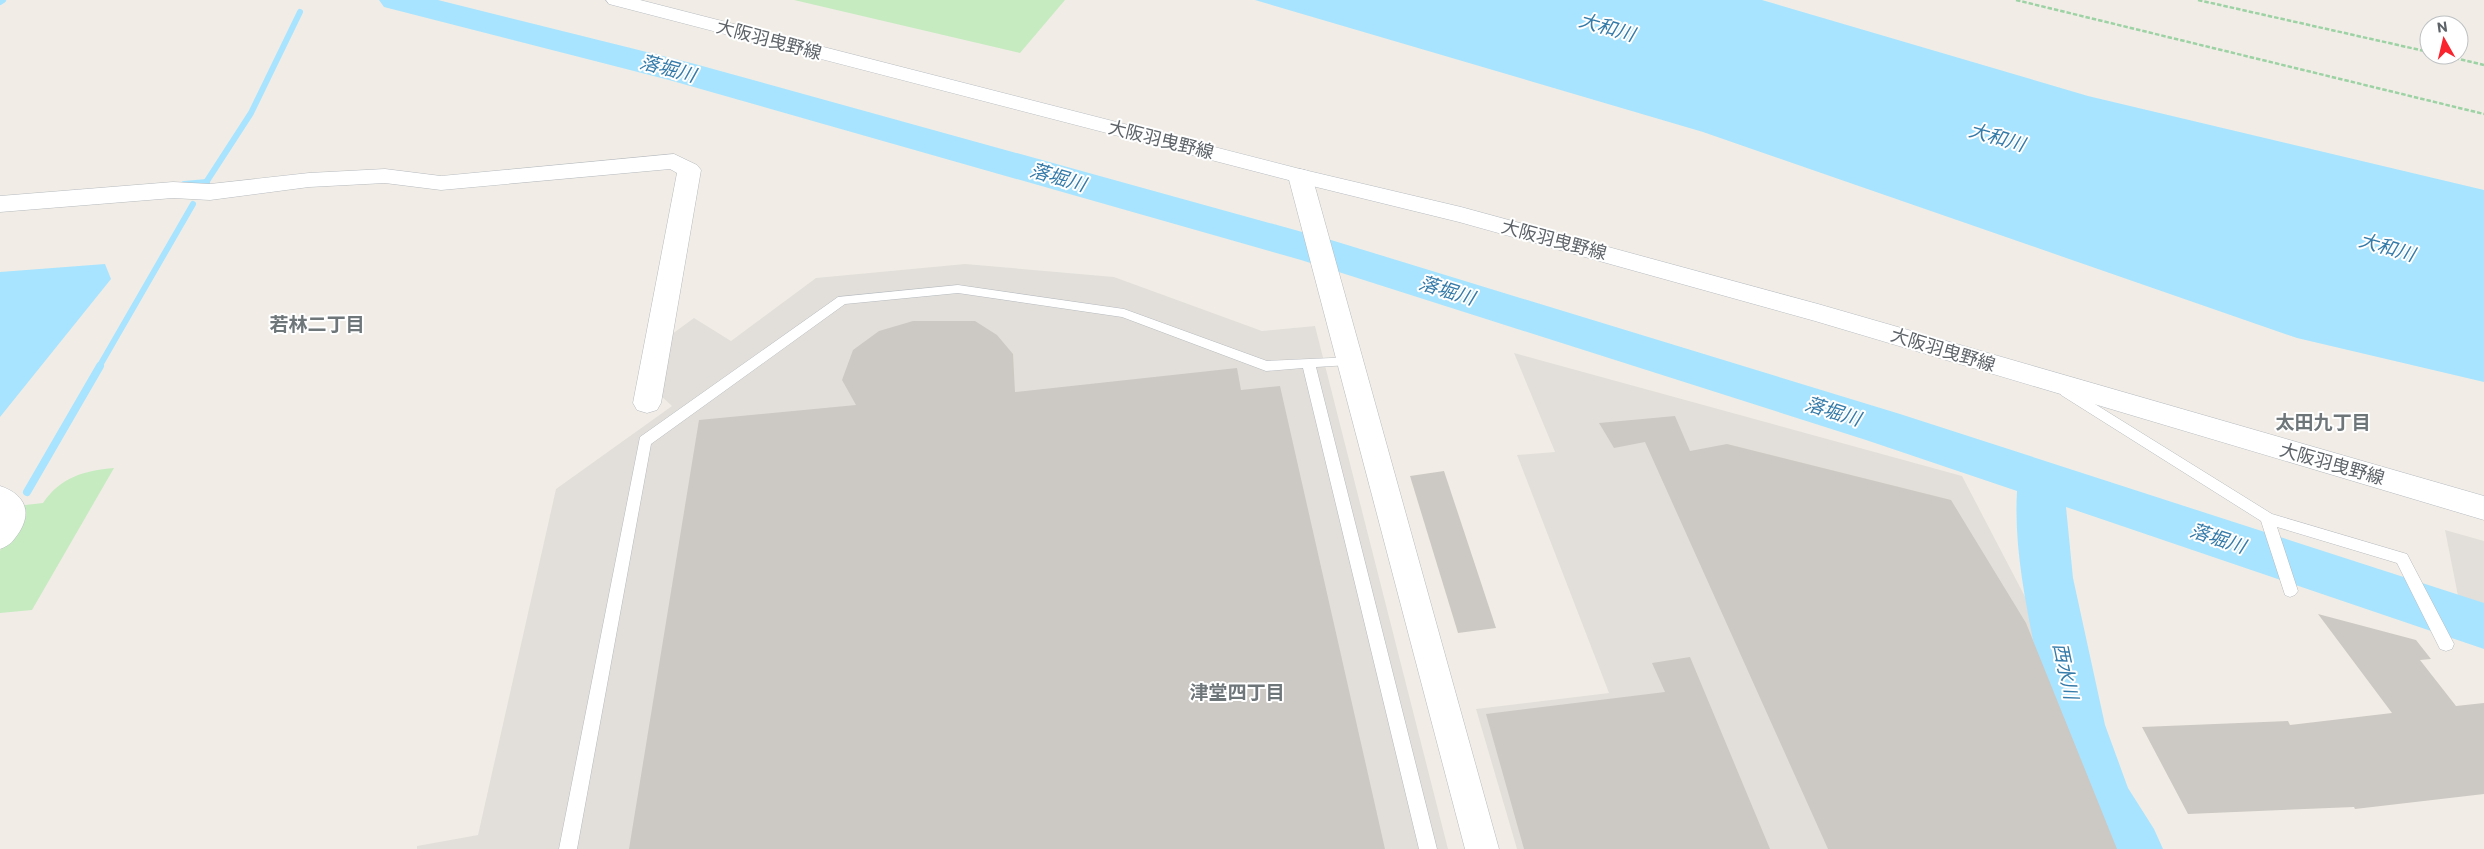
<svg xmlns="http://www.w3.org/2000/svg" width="2484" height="849" font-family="Commissioner,'Noto Sans JP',sans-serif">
<rect width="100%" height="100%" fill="#f1ede6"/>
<g fill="#e2dfda">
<polygon points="965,264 1114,277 1262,331 1315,326 1448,849 417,849 417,846 478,835 556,489 672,406 660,395 668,337 694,318 731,341 816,278"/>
<polygon points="1514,353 1962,476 2033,612 2101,804 2123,849 1517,849 1476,709 1609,693 1517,455 1555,452"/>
<polygon points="2445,530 2484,541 2484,604 2458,596"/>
</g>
<g fill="#c6ebc1">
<polygon points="794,0 1065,0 1020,53"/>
<path d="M114 468 32 610 0 613V551L25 505 43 503C61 477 83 471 114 468Z"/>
</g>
<g fill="#a8e4ff">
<polygon points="1255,0 1762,0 2088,96 2484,190 2484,382 2297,338 1703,132"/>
<polygon points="105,264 111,279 0,417 0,272"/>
</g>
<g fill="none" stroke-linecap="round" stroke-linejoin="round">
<g stroke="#a8e4ff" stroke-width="6">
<polyline points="0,2 3,0"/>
<polyline points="184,184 207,182"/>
<polyline points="205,184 251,113 300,12"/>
<polyline points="99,367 193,204"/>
</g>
<polyline stroke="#a8e4ff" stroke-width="8" points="27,492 100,366"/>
<path fill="#a8e4ff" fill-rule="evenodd" d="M379 0H438L695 64 1331 240 1900 414 2484 603V649L2066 507 2073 578 2105 725 2128 788 2154 829 2163 849H2099C2061 787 2047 716 2034 645 2024 594 2014 543 2017 491L1866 440 1301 260 669 80 384 7Z"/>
</g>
<g fill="#ccc8c3">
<polygon points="913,321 975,321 997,335 1013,354 1015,392 1237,368 1241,390 1280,386 1385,849 629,849 699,420 856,405 842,380 853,350 879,331"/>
<polygon points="1675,416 1690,451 1727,444 1951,500 2026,623 2117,849 1828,849 1645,442 1614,448 1599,423"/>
<polygon points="1444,471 1496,628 1458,633 1410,476"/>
<polygon points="2318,614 2416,640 2431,659 2420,660 2456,706 2484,703 2484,794 2355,809 2354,807 2188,814 2142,727 2288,721 2290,725 2392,713"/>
<polygon points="1690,657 1770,849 1524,849 1486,714 1665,692 1652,663"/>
</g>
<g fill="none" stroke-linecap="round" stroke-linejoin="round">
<g stroke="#b6babe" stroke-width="1">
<g id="service">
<polygon points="958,285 1124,309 1267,361 1354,357 1356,360 1349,365 1316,367 1437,849 1419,849 1303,368 1266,371 1122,317 958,293 845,304 651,444 577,849 559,849 640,437 838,297"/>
<polygon points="2066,386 2272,514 2407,554 2454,644 2452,649 2446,651 2440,649 2397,563 2277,527 2298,591 2295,595 2290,597 2285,595 2261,521 2061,395 2059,391"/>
</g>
</g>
<g stroke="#b6babe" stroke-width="1">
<g id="minor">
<polygon points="674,154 697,165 701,170 661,403 657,410 647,413 637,410 633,403 677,173 670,169 441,190 385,183 309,187 210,200 173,198 0,212 0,196 173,182 210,184 309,173 385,169 441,176"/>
<polygon points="1300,169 1308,171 1312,176 1499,849 1465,849 1288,176 1292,171"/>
<path d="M0 486C22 493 33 509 20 531 14 540 11 545 0 549Z"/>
</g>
</g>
<g stroke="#b7bcc1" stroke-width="1">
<polygon id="secondary" points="606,0 640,0 1300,169 1461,207 1818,304 2484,496 2484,520 1815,321 1459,222 1300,183 609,4"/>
</g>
<g stroke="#9cd2a4" stroke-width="2.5" stroke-dasharray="4.5 2" stroke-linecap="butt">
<polyline points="2016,0 2484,114"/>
<polyline points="2198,0 2429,52"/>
<polyline points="2442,55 2484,65"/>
</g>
<use href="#service" fill="#fff" fill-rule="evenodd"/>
<use href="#minor" fill="#fff" fill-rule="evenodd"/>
<use href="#secondary" fill="#fff" fill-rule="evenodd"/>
</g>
<g text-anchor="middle" stroke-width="4" stroke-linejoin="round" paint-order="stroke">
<g font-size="18" fill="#5d6368" stroke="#fff">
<text transform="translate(769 40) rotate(15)" y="6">大阪羽曳野線</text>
<text transform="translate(1161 140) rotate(14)" y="6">大阪羽曳野線</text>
<text transform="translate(1554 240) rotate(15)" y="6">大阪羽曳野線</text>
<text transform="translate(1943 350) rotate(17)" y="6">大阪羽曳野線</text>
<text transform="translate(2332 464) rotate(16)" y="6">大阪羽曳野線</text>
</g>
<g font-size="19" font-style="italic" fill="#357ba9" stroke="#fff">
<text transform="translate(1607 27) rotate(16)" y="7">大和川</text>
<text transform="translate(668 68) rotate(15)" y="7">落堀川</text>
<text transform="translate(1997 137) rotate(16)" y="7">大和川</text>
<text transform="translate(1058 177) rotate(16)" y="7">落堀川</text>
<text transform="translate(2387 247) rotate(16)" y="7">大和川</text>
<text transform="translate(1447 290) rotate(17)" y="7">落堀川</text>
<text transform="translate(1833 411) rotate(17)" y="7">落堀川</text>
<text transform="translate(2218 538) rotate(18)" y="7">落堀川</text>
<text transform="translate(2066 671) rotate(78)" y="7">西水川</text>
</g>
<g font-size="19" font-weight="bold" fill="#6e767a" stroke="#fff">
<text x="317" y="331">若林二丁目</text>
<text x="2323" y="429">太田九丁目</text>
<text x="1237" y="699">津堂四丁目</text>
</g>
</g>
<g transform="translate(2444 40) rotate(352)"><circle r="24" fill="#ffffff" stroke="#bec1c3"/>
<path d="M0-4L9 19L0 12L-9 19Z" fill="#f9242d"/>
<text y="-8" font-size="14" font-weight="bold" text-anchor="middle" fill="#5d6368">N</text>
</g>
</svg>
